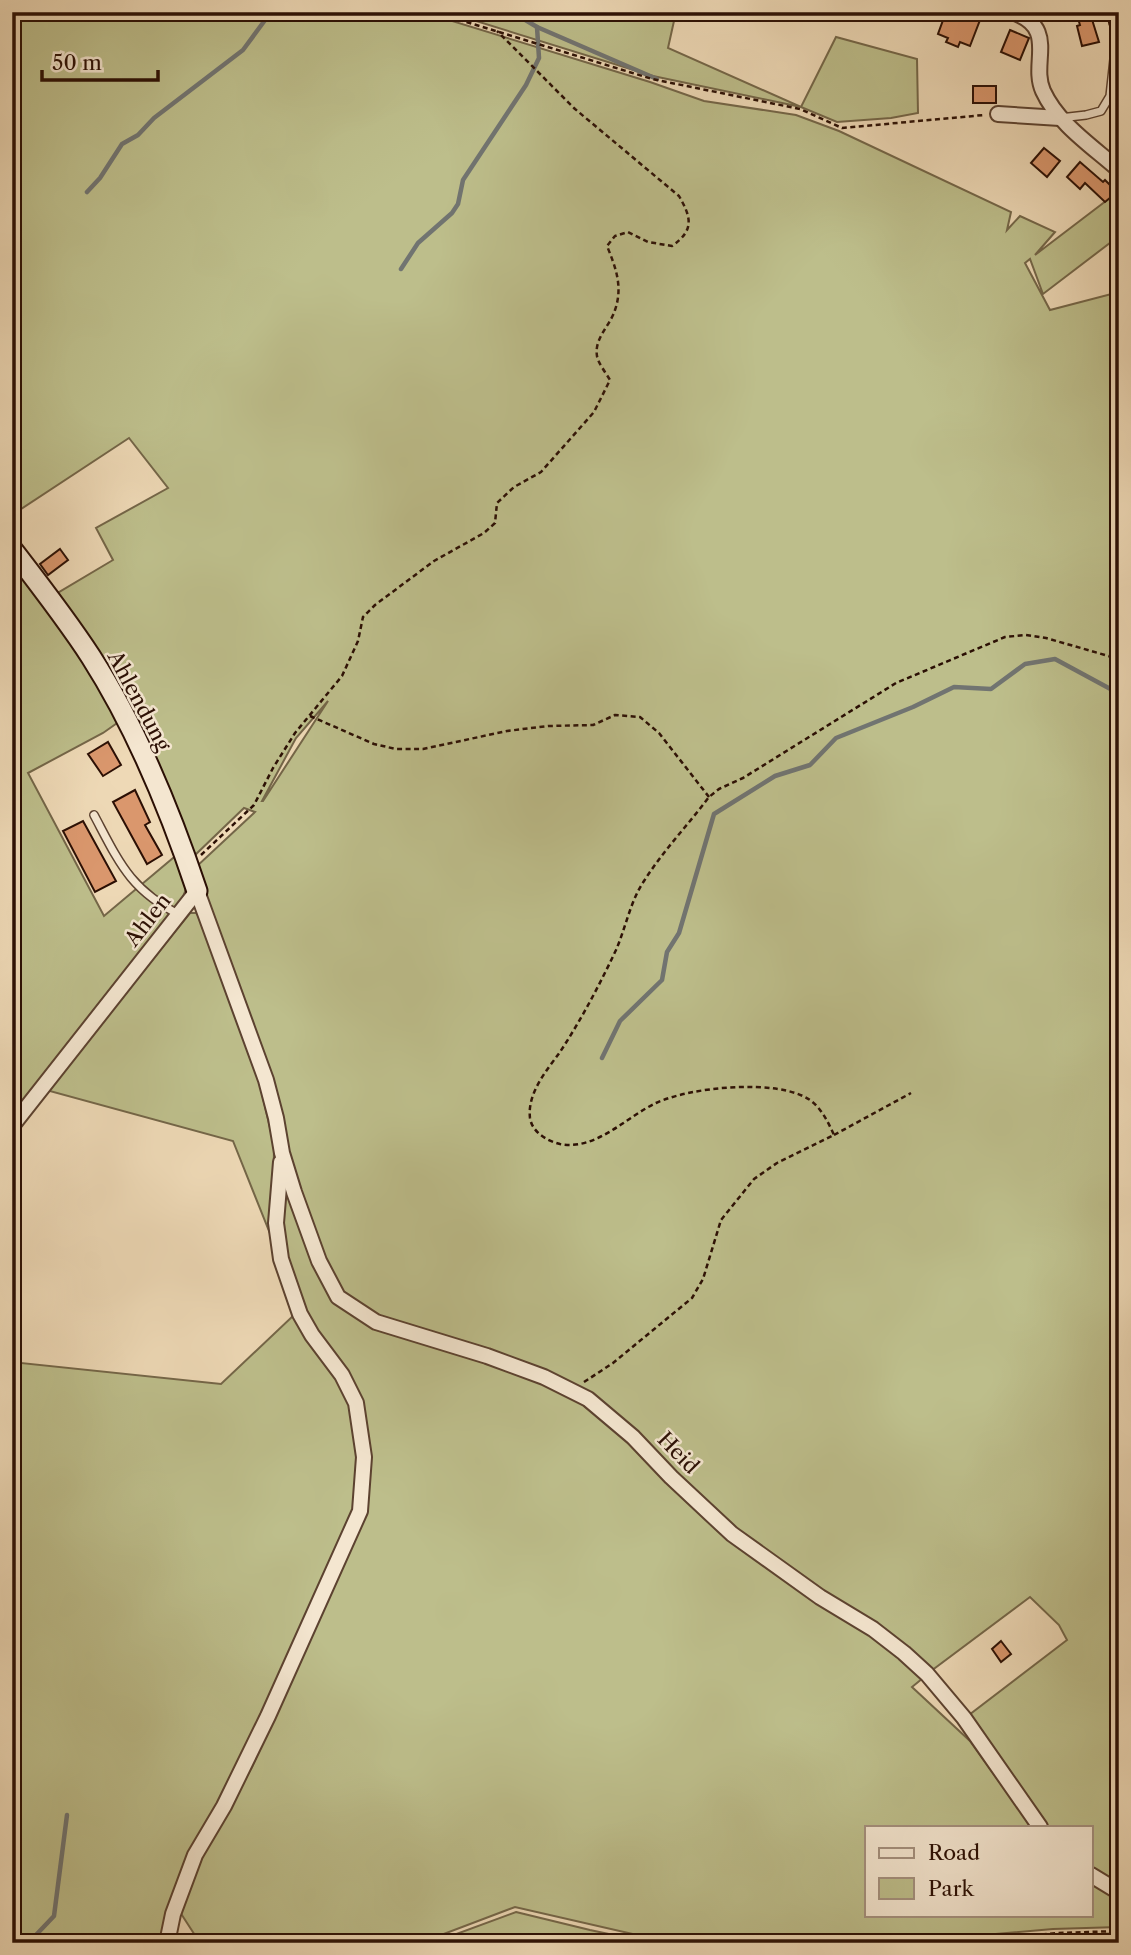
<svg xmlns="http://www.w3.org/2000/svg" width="1131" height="1955" font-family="'Libre Caslon Text',serif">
<rect width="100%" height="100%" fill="#eed9b6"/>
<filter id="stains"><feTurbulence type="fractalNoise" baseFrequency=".00286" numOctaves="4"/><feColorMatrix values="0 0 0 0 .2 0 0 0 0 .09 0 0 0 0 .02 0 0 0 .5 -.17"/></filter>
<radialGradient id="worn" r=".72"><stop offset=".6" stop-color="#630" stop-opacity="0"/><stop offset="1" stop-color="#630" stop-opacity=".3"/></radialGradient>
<g fill="#bdbe8b" stroke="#746648" stroke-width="2" fill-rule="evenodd">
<path d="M12 12H423L650 82 704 101 796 115 839 131 1011 212 1007 230 1020 216 1055 232 1035 255 1119 191V236L1043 294 1030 259 1025 263 1050 310 1119 292V1885L1091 1867V1827H1047L969 1715 1067 1640 1059 1625 1030 1597 931 1671 827 1594 748 1538 699 1497 591 1397 377 1319 341 1294 323 1259 301 1201 196 867 255 812 244 808 193 857 56 594 113 560 96 528 168 488 129 438 12 515ZM328 701 263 801H262L296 738Z"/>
<polygon points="447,12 676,12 668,48 801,107 836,37 917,59 918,113 891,118 837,122 801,107 653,76"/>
<path d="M12 562 85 660 120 721 103 733 28 773 104 916 173 858H180C191 884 187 891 174 915L12 1116Z"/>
<polygon points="190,913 196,913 200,918 259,1081 274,1145 273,1241 233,1141 46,1090"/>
<polygon points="284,1196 291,1197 335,1301 565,1391 629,1441 666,1480 869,1634 923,1678 912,1687 970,1741 1032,1827 867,1827 867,1915 1091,1915 1091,1882 1119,1899 1119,1927 1053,1929 894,1943 672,1943 515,1907 420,1943 200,1943 178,1909 205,1850 252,1767 364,1518 361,1401 306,1314 281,1240"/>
<polygon points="295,1314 353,1403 362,1456 357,1512 163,1943 12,1943 12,1362 221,1384"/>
<polygon points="516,1912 590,1930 651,1943 432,1943"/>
<polygon points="1119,1933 1119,1943 991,1943 1062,1936"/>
</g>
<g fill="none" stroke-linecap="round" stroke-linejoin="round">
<g stroke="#717471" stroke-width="4.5">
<polyline points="512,12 537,27 657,79"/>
<polyline points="87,192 100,178 122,144 138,135 154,118 243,50 271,12"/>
<polyline points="401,269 418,243 452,213 458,204 463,180 526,85 539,58 537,27"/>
<polyline points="602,1058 620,1021 662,980 667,952 679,933 714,814 775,776 810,765 836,738 913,707 954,687 991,689 1025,664 1055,659 1116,692 1119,691"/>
<polyline points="34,1943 35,1936 54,1916 67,1815"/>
</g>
</g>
<g fill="#da976d" stroke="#2b0f04" stroke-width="2">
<polygon points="946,12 960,12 980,20 970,46 960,42 958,47 946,42 948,38 938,34"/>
<polygon points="1090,13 1099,42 1082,46 1077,26 1080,25 1077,15"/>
<polygon points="1010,30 1029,38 1020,60 1001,52"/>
<rect x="973" y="86" width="23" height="17"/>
<polygon points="1044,148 1060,161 1047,177 1031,163"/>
<polygon points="1080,162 1103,182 1105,180 1117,192 1105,202 1085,183 1080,189 1067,177"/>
<polygon points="60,549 68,560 48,575 40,564"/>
<polygon points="108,742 121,765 103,776 88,754"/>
<polygon points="135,790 150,822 145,825 162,855 147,864 113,802"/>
<polygon points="83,821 116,881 95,892 63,831"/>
<polygon points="1001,1641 1011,1654 1001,1662 992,1649"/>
</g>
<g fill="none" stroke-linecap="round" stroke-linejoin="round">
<g stroke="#5c4230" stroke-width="10">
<g id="lane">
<polyline points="1060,118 1086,115 1101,111 1110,96 1115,50"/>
<path d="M94 815C119 862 130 890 180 915"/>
</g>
</g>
<g stroke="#5c4230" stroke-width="18">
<g id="street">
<path d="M1012 12C1059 28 1030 62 1043 91 1058 124 1092 146 1119 170"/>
<polyline points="998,114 1060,118"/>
<polyline points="197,891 266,1080 276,1118 282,1153 294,1192 319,1261 338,1297 376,1322 487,1356 544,1377 588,1399 633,1437 671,1477 732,1534 820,1597 873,1629 904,1653 927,1674 964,1718 1040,1827"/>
<polyline points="12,1126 197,891"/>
<polyline points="1091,1875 1119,1892"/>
<polyline points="167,1943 173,1914 195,1855 224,1806 268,1716 360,1511 364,1457 356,1403 342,1375 312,1335 300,1314 281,1259 276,1223 281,1162"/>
</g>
</g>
<g stroke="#2b0f04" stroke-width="23">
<path id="secondary" d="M12 549C39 584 67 620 91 657 137 729 170 810 197 891"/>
</g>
<g stroke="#2b0f04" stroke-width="2.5" stroke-dasharray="5 3.5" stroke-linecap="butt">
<polyline points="434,12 652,79 800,109 842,128 984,115"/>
<polyline points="1107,12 1113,40"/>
<polyline points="310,716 374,744 396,749 423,749 507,731 548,726 593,725 615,715 640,717 659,733 709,797"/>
<path d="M201 855 254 805 273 768 295 733 342 676 358 641 363 617 375 605 434 561 484 533 495 523 497 503 514 487 541 472 594 412 610 380C606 373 598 363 597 356 594 338 610 326 615 310 623 287 616 268 607 246L615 236 628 232 648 242 672 246C695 230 691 217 679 196L575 109 497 31"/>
<polyline points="834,1135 911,1093"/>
<path d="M584 1382 613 1363 692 1298 703 1279 721 1220 754 1179 777 1163 834 1135C828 1122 822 1109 810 1100 778 1078 690 1087 656 1103 626 1117 596 1151 560 1144 547 1141 532 1132 530 1118 527 1093 547 1070 560 1052 581 1020 600 984 616 950 626 927 630 902 644 881 663 851 688 825 709 797L719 789 743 778 896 683 1005 637 1026 635 1046 638 1119 659"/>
<polyline points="940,1943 1058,1933 1119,1931"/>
</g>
<use href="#lane" stroke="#f4e6d0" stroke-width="7"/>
<use href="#street" stroke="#f4e6d0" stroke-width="14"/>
<use href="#secondary" stroke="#f4e6d0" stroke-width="19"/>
</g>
<g text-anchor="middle" stroke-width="5" stroke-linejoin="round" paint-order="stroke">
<g font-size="21" fill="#2b0f04" stroke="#f4e6d0">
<text transform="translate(139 701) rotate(62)" y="7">Ahlendung</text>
<text transform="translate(148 920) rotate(-52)" y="7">Ahlen</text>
<text transform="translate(678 1453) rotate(46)" y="7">Heid</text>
</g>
</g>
<rect width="1131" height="1955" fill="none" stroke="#eed9b6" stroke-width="42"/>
<rect x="14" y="14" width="1103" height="1927" fill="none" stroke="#2b0f04" stroke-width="3.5"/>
<rect x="21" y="21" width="1089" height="1913" fill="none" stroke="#2b0f04" stroke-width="2"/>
<rect x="865" y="1826" width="228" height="91" fill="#f4e6d0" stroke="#a4907e" stroke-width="2"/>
<rect x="879" y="1848" width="35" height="10" fill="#f4e6d0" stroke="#a4907e" stroke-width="2"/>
<text x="928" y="1860" font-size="21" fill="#2b0f04">Road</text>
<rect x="879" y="1878" width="35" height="21" fill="#bdbe8b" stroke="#a4907e" stroke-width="2"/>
<text x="928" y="1896" font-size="21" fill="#2b0f04">Park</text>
<path d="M42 70v10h116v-10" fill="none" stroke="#2b0f04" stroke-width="3.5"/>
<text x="52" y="70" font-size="21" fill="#2b0f04" stroke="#f4e6d0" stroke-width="5" paint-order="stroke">50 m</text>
<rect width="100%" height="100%" filter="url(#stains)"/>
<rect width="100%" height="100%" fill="url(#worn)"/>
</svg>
